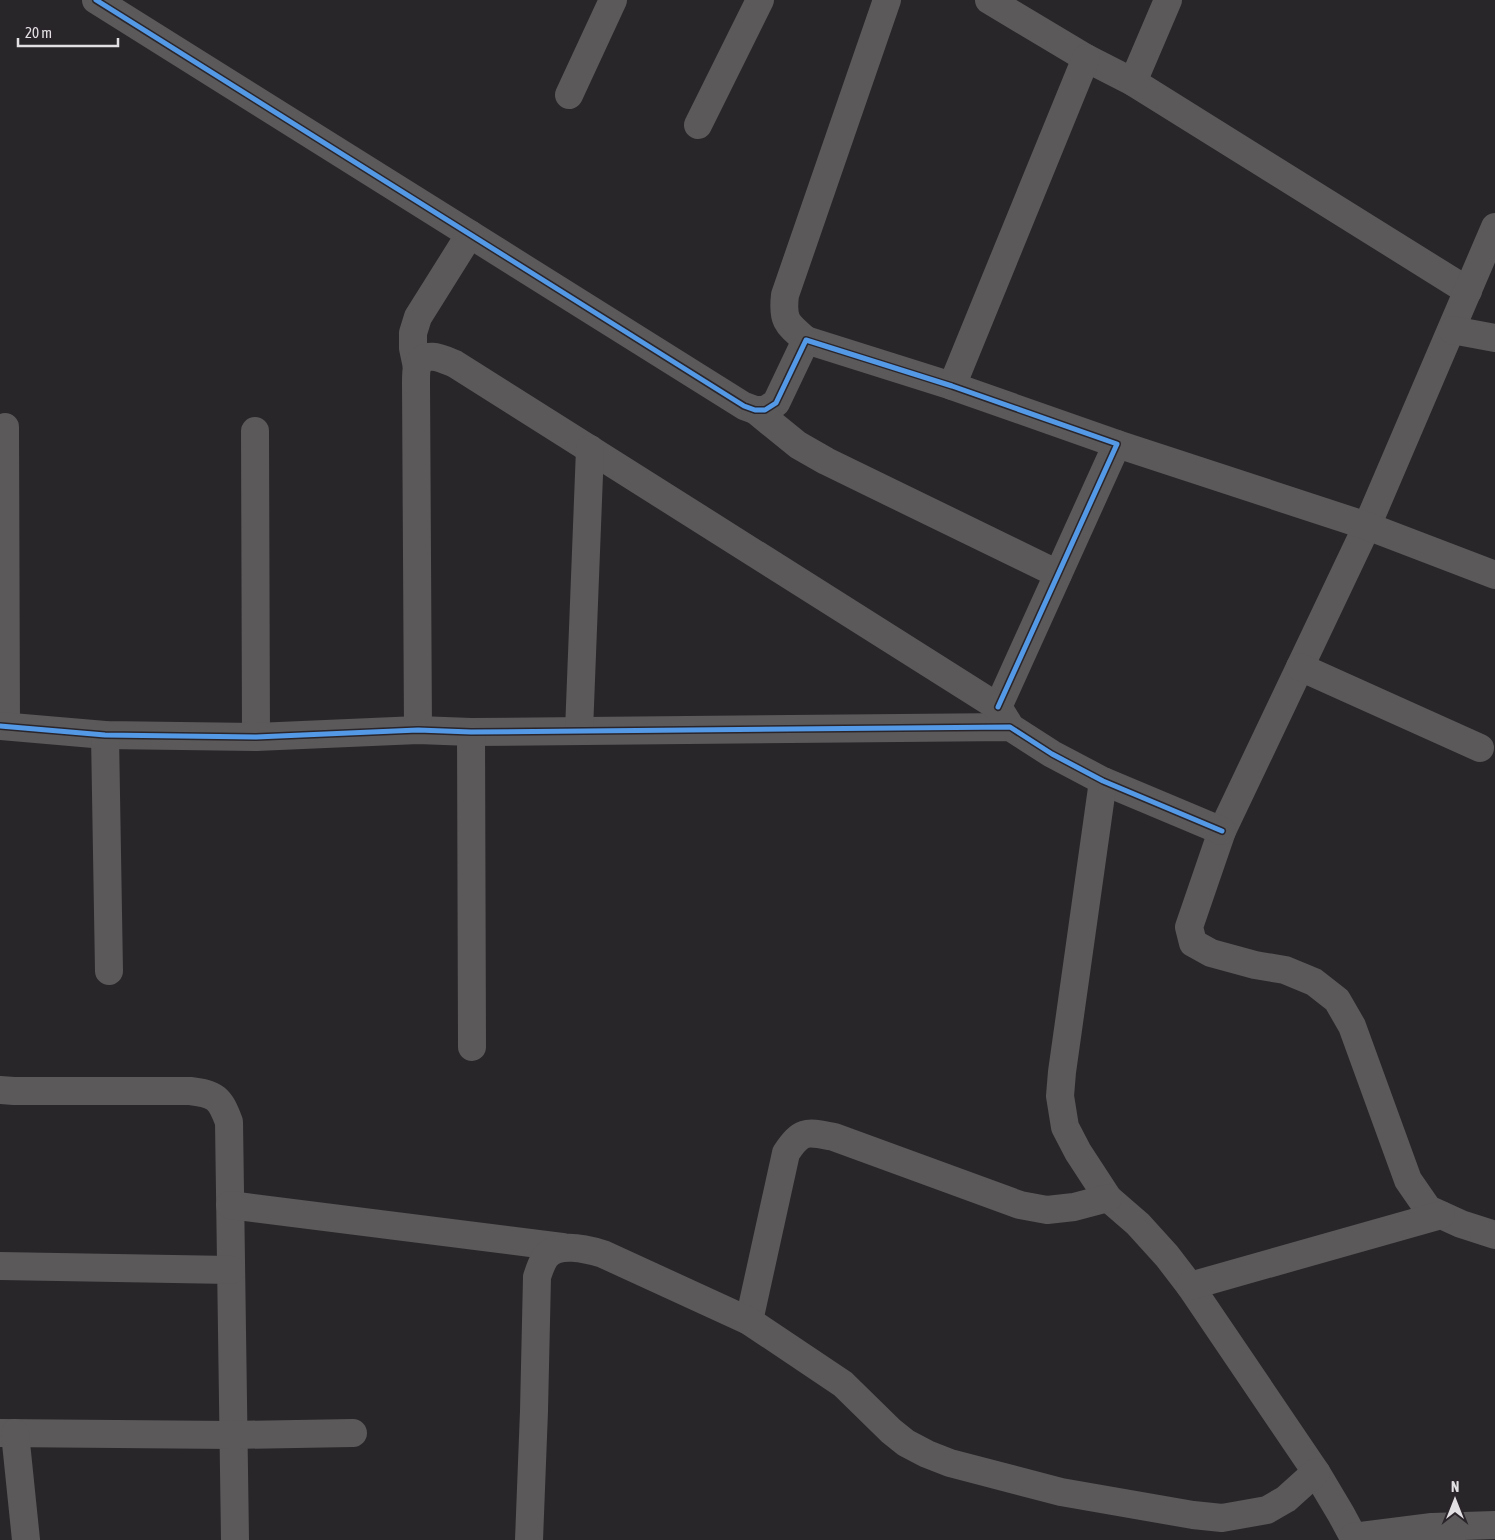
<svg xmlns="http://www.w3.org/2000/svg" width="1495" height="1540" font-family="'Asap Condensed',sans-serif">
<rect width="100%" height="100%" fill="#292629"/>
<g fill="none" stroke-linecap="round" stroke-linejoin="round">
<g stroke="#5b595a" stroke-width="28">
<polyline points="96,0 744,406 755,410 765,410 776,403 806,340 952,386 1117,444 998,707"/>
<polyline points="989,0 1086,58 1133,82 1468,291"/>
<polyline points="1133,82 1168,0"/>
<polyline points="569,95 613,0"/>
<polyline points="698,125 760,0"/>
<polyline points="1495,227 1367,526 1222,831 1189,927 1193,943 1211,953 1255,965 1285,970 1314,982 1337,1000 1352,1026 1408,1180 1428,1209 1461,1224 1495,1235"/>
<polyline points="1452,330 1495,338"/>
<path d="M806 340C787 324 782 321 785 295L887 0"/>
<polyline points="417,367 413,348 413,333 418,317 470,234"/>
<polyline points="952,386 1086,58"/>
<polyline points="755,410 798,445 826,461 1058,574"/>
<polyline points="5,427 6,725"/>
<polyline points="255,431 256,737"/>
<polyline points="1117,444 1367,526 1495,575"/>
<polyline points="1300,667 1480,748"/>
<polyline points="0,726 105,735 256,737 418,730 471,732 1010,727 1052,754 1103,781 1222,831"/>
<path d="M418 730 416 383C416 378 416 371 417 367 425 349 443 359 455 364L998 707 1008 723"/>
<polyline points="579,731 590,449"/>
<polyline points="471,732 472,1047"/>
<polyline points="105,735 109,971"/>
<polyline points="1103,781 1062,1072 1060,1096 1065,1127 1078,1152 1108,1198 1138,1224 1167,1256 1190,1286 1316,1472 1341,1514 1355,1540"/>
<path d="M0 1090 14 1091H190C216 1094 220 1098 229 1122L235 1540"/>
<polyline points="230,1205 562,1247"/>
<polyline points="0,1266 231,1270"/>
<polyline points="1190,1286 1441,1215"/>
<path d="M749 1321 786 1153C802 1129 807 1132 834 1137L1020 1205 1047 1210 1074 1207 1108 1198"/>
<polyline points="0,1433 233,1435 353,1433"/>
<polyline points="15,1433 26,1540"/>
<polyline points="1353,1537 1432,1527 1495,1525"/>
<path d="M529 1540 534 1411 537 1277C539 1271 541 1264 545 1258 556 1241 587 1249 603 1254L749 1321 843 1384 891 1431 906 1443 927 1454 950 1463 1061 1492 1193 1515 1222 1518 1267 1510 1286 1499 1316 1472"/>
</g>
<g stroke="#2a252a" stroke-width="8">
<g id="cycleway">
<polyline points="96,0 744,406 755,410 765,410 776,403 806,340 952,386 1117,444 998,707"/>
<polyline points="0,726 105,735 256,737 418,730 471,732 1010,727 1052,754 1103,781 1222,831"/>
</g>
</g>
<use href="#cycleway" stroke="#5399e6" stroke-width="5"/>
</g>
<g transform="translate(1455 1500)" stroke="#2a252a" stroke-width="4" paint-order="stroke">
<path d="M0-4L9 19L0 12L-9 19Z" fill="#e3e0e3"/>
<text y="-8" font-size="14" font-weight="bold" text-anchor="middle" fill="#e3e0e3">N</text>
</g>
<path d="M18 38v8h100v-8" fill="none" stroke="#e3e0e3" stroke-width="2.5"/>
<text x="25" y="38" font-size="15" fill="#e3e0e3" stroke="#2a252a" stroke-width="4" paint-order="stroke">20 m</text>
</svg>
